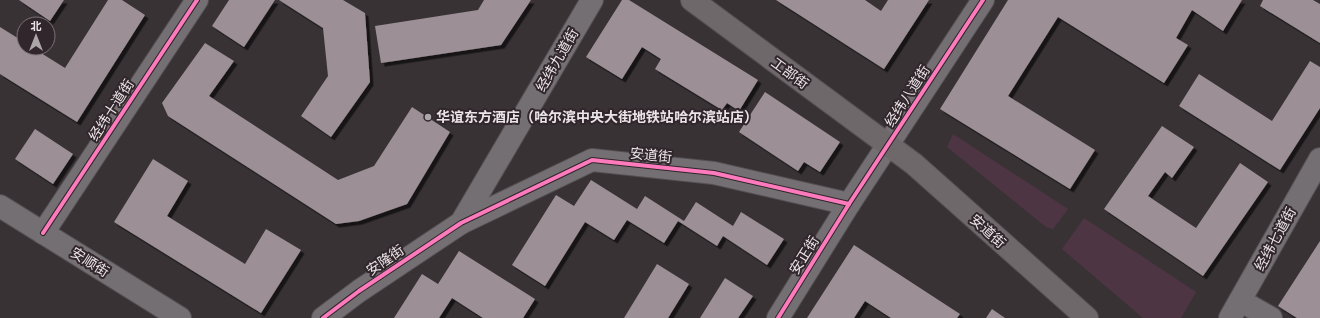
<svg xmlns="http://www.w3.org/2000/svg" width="1320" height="318" font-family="'Alegreya Sans','Noto Sans SC',sans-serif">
<defs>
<filter id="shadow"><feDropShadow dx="3.5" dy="3.5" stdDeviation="0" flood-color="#0009"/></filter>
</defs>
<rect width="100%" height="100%" fill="#383235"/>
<g fill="#4e3543">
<polygon points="953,134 1068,209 1053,229 1046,227 947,147"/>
<polygon points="1084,218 1196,292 1181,318 1143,318 1062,249"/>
</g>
<g fill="#9c9096" filter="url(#shadow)">
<polygon points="19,0 64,0 50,21"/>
<polygon points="108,0 122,0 145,15 77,122 0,74 0,27 24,42 24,48 33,48 65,68"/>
<polygon points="229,0 275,0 244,47 212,26"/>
<polygon points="279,0 343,0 365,13 370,82 331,137 301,116 328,76 323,28"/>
<polygon points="484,0 531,0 501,45 381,63 375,26 478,10"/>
<polygon points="622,0 629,0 758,80 739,111 727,103 722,110 655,69 661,59 642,47 622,79 586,57"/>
<polygon points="776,0 865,0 881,11 888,0 929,0 884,69"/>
<polygon points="1008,0 1242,0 1223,31 1192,10 1176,38 1188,45 1164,83 1058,17 1008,96 1095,150 1070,189 940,109"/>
<polygon points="1263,0 1313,0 1320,4 1320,43 1260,6"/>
<polygon points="205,43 234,61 209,96 338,180 374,166 412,107 450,132 407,204 359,221 336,224 168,116 162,103"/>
<polygon points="1310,61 1320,67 1320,108 1280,170 1179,106 1199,74 1272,121"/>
<polygon points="765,92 840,142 820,172 804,162 798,171 739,132"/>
<polygon points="1162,126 1194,147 1172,178 1165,172 1148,196 1196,228 1240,163 1268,182 1203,276 1104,209"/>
<polygon points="35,129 73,154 53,184 15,159"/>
<polygon points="153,159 188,181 167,216 245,264 266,229 301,250 261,313 114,222"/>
<polygon points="591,180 637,209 645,196 684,221 696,202 733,226 741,212 784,239 767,265 723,236 717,246 678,221 664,243 627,220 614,240 585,222 545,286 512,265 556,195 574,206"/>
<polygon points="1320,241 1320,318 1297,318 1278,306"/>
<polygon points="854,245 960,314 957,318 891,318 865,301 854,318 807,318"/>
<polygon points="459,251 535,299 523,318 483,318 452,298 439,318 394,318 422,274 438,284"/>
<polygon points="657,264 689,284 668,318 624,318"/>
<polygon points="725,278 753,296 738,318 700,318"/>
<polygon points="992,309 1005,318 986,318"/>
</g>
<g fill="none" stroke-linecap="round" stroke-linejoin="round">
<g stroke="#544f52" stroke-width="24">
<g id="minor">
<polyline points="461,223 592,160 714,173 849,204"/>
<polyline points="1241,301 1271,318"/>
</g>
</g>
<g stroke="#544f52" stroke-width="24">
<g id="tertiary">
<polyline points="0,206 180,318"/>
<polyline points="43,233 197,0"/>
<polyline points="323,318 359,291 461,223 592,0"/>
<polyline points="778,318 849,204 983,0"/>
<polyline points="1230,318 1320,159"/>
</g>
</g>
<g stroke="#544f52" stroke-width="24">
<polyline id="secondary" points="692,0 914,164 1087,318"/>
</g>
<use href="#minor" stroke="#746f72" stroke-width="22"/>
<use href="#tertiary" stroke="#746f72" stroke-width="22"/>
<use href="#secondary" stroke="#6f686b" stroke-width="22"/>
<g stroke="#30262b" stroke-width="6">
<g id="cycleway">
<polyline points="43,233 197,0"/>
<polyline points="323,318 359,291 461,223 592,160 714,173 849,204"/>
<polyline points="778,318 849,204 983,0"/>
</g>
</g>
<use href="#cycleway" stroke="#fd7abc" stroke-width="4"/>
</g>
<circle fill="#aca6a9" stroke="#30262b" stroke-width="1.5" cx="428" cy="117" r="4"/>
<g text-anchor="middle" stroke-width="4" stroke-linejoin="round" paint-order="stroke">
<g font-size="14" fill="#ebe4e7" stroke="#30262b">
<text transform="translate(557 60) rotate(-60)" y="5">经纬九道街</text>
<text transform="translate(790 73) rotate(36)" y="5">工部街</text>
<text transform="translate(907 96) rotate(-57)" y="5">经纬八道街</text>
<text transform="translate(111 110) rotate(-57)" y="5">经纬十道街</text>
<text transform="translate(651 155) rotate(6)" y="5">安道街</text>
<text transform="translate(988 231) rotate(42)" y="5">安道街</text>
<text transform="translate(1275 239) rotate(-61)" y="5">经纬七道街</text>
<text transform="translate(804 255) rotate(-58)" y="5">安正街</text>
<text transform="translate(385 260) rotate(-34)" y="5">安隆街</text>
<text transform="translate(90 262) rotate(32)" y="5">安顺街</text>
</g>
<g font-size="14" font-weight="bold" fill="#ebe4e7" stroke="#30262b" text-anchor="start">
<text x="436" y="122">华谊东方酒店（哈尔滨中央大街地铁站哈尔滨站店）</text>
</g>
</g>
<g transform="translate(36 36)"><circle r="19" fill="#30262b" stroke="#7b7276"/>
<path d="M0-3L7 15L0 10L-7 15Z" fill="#aca6a9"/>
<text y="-6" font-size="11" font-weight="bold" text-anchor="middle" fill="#ebe4e7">北</text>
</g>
</svg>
